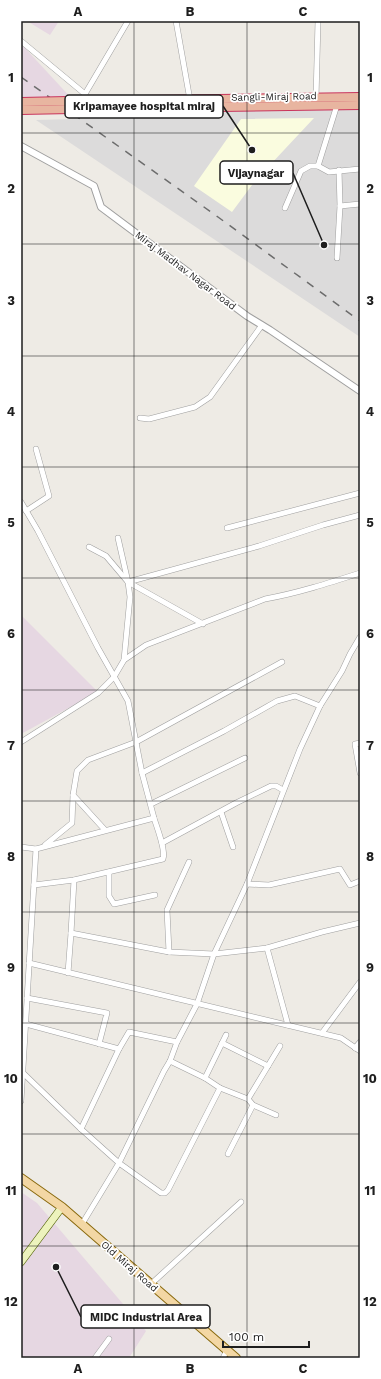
<svg xmlns="http://www.w3.org/2000/svg" width="381" height="1379" font-family="'Work Sans',sans-serif">
<rect width="100%" height="100%" fill="#eeebe5"/>
<polygon fill="#dcdbdb" points="360,107 360,337 36,120 115,118 102,109"/>
<g fill="#e6d7e2">
<polygon points="27,21 59,21 50,35"/>
<polygon points="21,46 24,47 73,100 21,100"/>
<polygon points="21,615 98,692 21,734"/>
<polygon points="21,1192 37,1203 146,1331 129,1358 21,1358"/>
</g>
<polygon fill="#fafcdf" points="314,118 255,181 232,212 194,186 241,119"/>
<g fill="none" stroke-linecap="round" stroke-linejoin="round">
<g stroke="#9f9f9f" stroke-width="6">
<g id="minor">
<polyline points="176,21 190,100"/>
<polyline points="21,41 85,94 84,102"/>
<polyline points="85,94 128,21"/>
<polyline points="316,98 318,21"/>
<polyline points="337,105 318,166 329,172 360,169"/>
<polyline points="339,170 340,206 360,204"/>
<polyline points="285,208 301,171 310,166 318,166"/>
<polyline points="337,258 340,206"/>
<polyline points="140,418 149,419 195,407 210,397 262,325"/>
<polyline points="21,502 38,531 98,648 128,701 142,773 154,818 36,849 21,1101"/>
<polyline points="26,511 49,496 36,449"/>
<polyline points="227,528 360,493"/>
<polyline points="118,538 128,582 203,624"/>
<polyline points="89,547 106,556 128,582 130,597 124,660"/>
<polyline points="128,582 259,546 323,525 360,515"/>
<path d="M21 742 98 693 114 677 124 660 146 645 265 599C298 593 329 583 360 573"/>
<polyline points="360,743 355,744 360,773"/>
<polyline points="142,773 224,731 277,701 295,696 320,706"/>
<polyline points="151,804 245,758"/>
<polyline points="221,812 233,847"/>
<polyline points="105,830 73,795 77,771 88,760 136,742 282,662"/>
<polyline points="162,843 236,803 271,786 276,786 283,790"/>
<polyline points="45,845 72,823 73,795"/>
<polyline points="21,847 36,849"/>
<polyline points="109,872 109,896 114,904 155,895"/>
<polyline points="247,884 269,885 340,869 350,885 360,881"/>
<path d="M34 885 74 880 163 859C166 850 157 828 154 818"/>
<polyline points="71,933 74,880"/>
<polyline points="267,948 288,1025"/>
<polyline points="169,952 167,910 189,862"/>
<polyline points="29,963 341,1038 360,1051"/>
<polyline points="68,973 71,933 169,952 214,954 267,948 322,932 360,923"/>
<polyline points="27,998 107,1013 99,1044"/>
<polyline points="26,1024 119,1049 129,1032 177,1042"/>
<polyline points="322,1033 360,982"/>
<polyline points="222,1043 268,1066"/>
<polyline points="355,1048 360,1042"/>
<polyline points="170,1061 205,1078 220,1088 248,1099 253,1105 276,1115"/>
<polyline points="23,1073 81,1129 119,1163 161,1193 165,1193 168,1190 220,1088"/>
<polyline points="205,1078 226,1035"/>
<polyline points="248,1099 280,1046"/>
<polyline points="81,1129 119,1049"/>
<polyline points="228,1154 253,1105"/>
<polyline points="82,1224 119,1163 164,1071 170,1061 177,1042 197,1004 214,954 247,884 300,749 320,706 342,671 350,654 360,637"/>
<polyline points="151,1284 241,1202"/>
<polyline points="95,1358 109,1339"/>
<polyline points="223,1358 227,1350"/>
</g>
</g>
<g stroke="#9f9f9f" stroke-width="8">
<polyline id="tertiary" points="21,146 94,186 101,207 247,316 270,330 360,391"/>
</g>
<g stroke="#5a6b0f" stroke-width="8">
<polyline id="secondary" points="21,1262 62,1207"/>
</g>
<g stroke="#8a6a0e" stroke-width="10">
<polyline id="primary" points="21,1178 62,1207 236,1358"/>
</g>
<g stroke="#c9345c" stroke-width="10">
<g id="trunk">
<polyline points="67,101 360,97"/>
<polyline points="72,109 360,105"/>
</g>
</g>
<use href="#minor" stroke="#fff" stroke-width="5"/>
<use href="#tertiary" stroke="#fff" stroke-width="6"/>
<use href="#secondary" stroke="#edf3bd" stroke-width="7"/>
<use href="#primary" stroke="#f3d7a4" stroke-width="8"/>
<use href="#trunk" stroke="#e8b5a0" stroke-width="8"/>
<polyline stroke="#6c6c6c" stroke-width="1.5" stroke-dasharray="8 8" stroke-linecap="butt" points="21,77 218,217 360,321"/>
<g stroke="#c9345c" stroke-width="10" stroke-linecap="butt">
<g id="trunk-bridge">
<polyline points="21,102 67,101"/>
<polyline points="21,110 72,109"/>
</g>
</g>
<use href="#trunk-bridge" stroke="#e8b5a0" stroke-width="8"/>
</g>
<path fill="none" stroke="#1e1e1e" stroke-width="1" stroke-opacity="0.55" d="M134 21V1358M247 21V1358M21 133H360M21 244H360M21 356H360M21 467H360M21 578H360M21 690H360M21 801H360M21 912H360M21 1023H360M21 1134H360M21 1246H360"/>
<g text-anchor="middle" stroke-width="3.5" stroke-linejoin="round" paint-order="stroke">
<g font-size="10" fill="#1e1e1e" stroke="#fff">
<text transform="translate(274 96) rotate(-1)" y="4">Sangli-Miraj Road</text>
<text transform="translate(186 270) rotate(37)" y="4">Miraj Madhav Nagar Road</text>
<text transform="translate(130 1266) rotate(41)" y="4">Old Miraj Road</text>
</g>
</g>
<path fill="none" stroke="#1e1e1e" stroke-width="1.5" d="M252 150L223 106M324 245L293 173M56 1267L81 1317"/>
<g fill="#1e1e1e" stroke="#fff" stroke-width="1.5">
<circle cx="252" cy="150" r="4"/>
<circle cx="324" cy="245" r="4"/>
<circle cx="56" cy="1267" r="4"/>
</g>
<g fill="#fff" stroke="#1e1e1e" stroke-width="1.5">
<rect x="65" y="95" width="158" height="23" rx="4"/>
<rect x="220" y="161" width="73" height="23" rx="4"/>
<rect x="81" y="1305" width="129" height="23" rx="4"/>
</g>
<g font-size="11" text-anchor="middle" font-weight="bold" fill="#1e1e1e">
<text x="144" y="110">Kripamayee hospital miraj</text>
<text x="256" y="177">Vijaynagar</text>
<text x="146" y="1321">MIDC Industrial Area</text>
</g>
<rect width="381" height="1379" fill="none" stroke="#ffffff" stroke-width="44"/>
<path d="M223 1341v6h86v-6" fill="none" stroke="#1e1e1e" stroke-width="2"/>
<text x="229" y="1341" font-size="12" fill="#1e1e1e" stroke="#ffffff" stroke-width="3" paint-order="stroke">100 m</text>
<rect x="22" y="22" width="337" height="1335" fill="none" stroke="#1e1e1e" stroke-width="1.5"/>
<g font-size="13" text-anchor="middle" font-weight="bold" fill="#1e1e1e">
<text x="78" y="16">A</text>
<text x="190" y="16">B</text>
<text x="303" y="16">C</text>
<text x="11" y="82">1</text>
<text x="370" y="82">1</text>
<text x="11" y="193">2</text>
<text x="370" y="193">2</text>
<text x="11" y="305">3</text>
<text x="370" y="305">3</text>
<text x="11" y="416">4</text>
<text x="370" y="416">4</text>
<text x="11" y="527">5</text>
<text x="370" y="527">5</text>
<text x="11" y="638">6</text>
<text x="370" y="638">6</text>
<text x="11" y="750">7</text>
<text x="370" y="750">7</text>
<text x="11" y="861">8</text>
<text x="370" y="861">8</text>
<text x="11" y="972">9</text>
<text x="370" y="972">9</text>
<text x="11" y="1083">10</text>
<text x="370" y="1083">10</text>
<text x="11" y="1195">11</text>
<text x="370" y="1195">11</text>
<text x="11" y="1306">12</text>
<text x="370" y="1306">12</text>
<text x="78" y="1373">A</text>
<text x="190" y="1373">B</text>
<text x="303" y="1373">C</text>
</g>
</svg>
